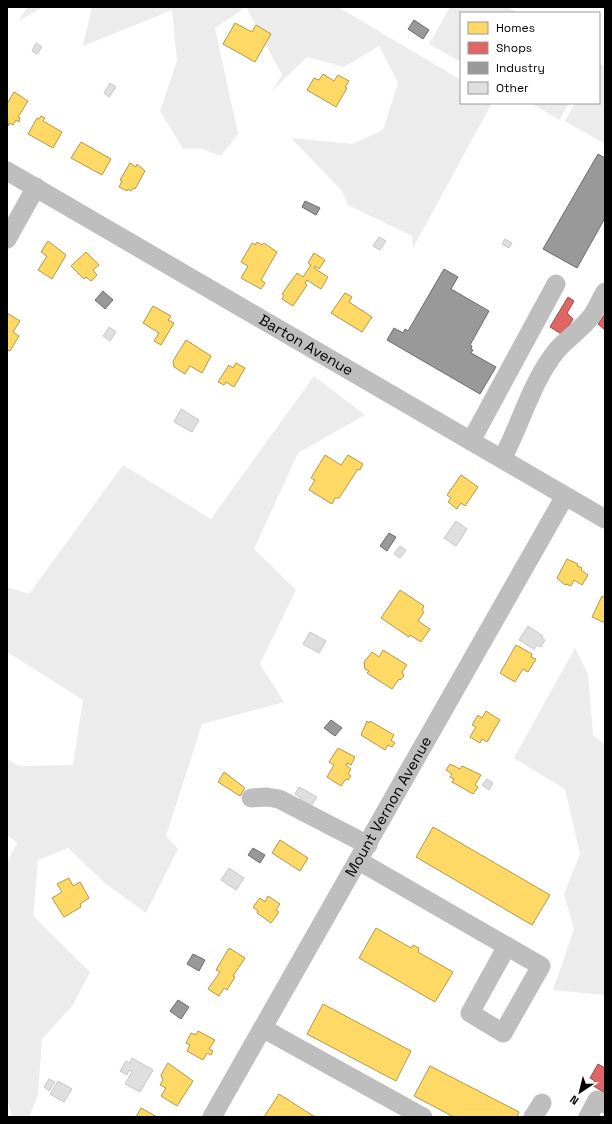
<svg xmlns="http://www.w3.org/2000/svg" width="612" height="1124" font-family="'Space Grotesk',sans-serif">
<rect width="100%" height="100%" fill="#fff"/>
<g fill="#ececec">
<polygon points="27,7 43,7 19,21"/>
<polygon points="92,7 338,7 461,80 461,103 492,103 413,248 412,236 348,205 342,191 291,138 352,144 383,130 398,83 379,46 344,67 307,57 271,92 282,75 246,7 215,28 238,134 221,156 202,149 183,149 160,111 177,61 172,10 83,46"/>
<polygon points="450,7 508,7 518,13 461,13 461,62 429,44"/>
<polygon points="599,63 605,67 605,144 565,121 575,103 599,103"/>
<polygon points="531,103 569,103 559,120"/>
<polygon points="314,376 365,415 298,453 254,549 296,590 260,664 284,702 202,724 166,836 178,849 146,913 105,883 68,848 38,860 33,916 90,972 73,1005 42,1039 38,1095 29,1117 11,1117 11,1112 7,1100 7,862 17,843 7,835 7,759 19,766 73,765 83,700 7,652 7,587 29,594 123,465 211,519"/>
<polygon points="575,648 588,674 593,735 605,745 605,995 553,990 574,929 564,894 580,854 565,789 514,758"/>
</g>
<g fill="#ffd966" stroke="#b29847">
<polygon points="235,23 252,32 256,25 271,34 255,62 223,44"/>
<polygon points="323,74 334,81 338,75 349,81 345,87 347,88 336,107 307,90 314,78 319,80"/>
<polygon points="14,92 28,101 18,117 20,118 19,122 16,120 13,125 10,123 8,126 7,104"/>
<polygon points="41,116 45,118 43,121 62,132 53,148 28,134 37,118 39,119"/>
<polygon points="81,142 111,159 102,175 71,158"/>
<polygon points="130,163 136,167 137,164 145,171 135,189 133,188 131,191 128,189 127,191 119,187 122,181 120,180"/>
<polygon points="48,241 66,255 52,279 38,270 47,256 41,252"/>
<polygon points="257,242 262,245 264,243 277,252 261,280 265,283 261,289 241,278 248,266 241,262 252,243 255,245"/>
<polygon points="86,252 99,265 93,270 97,275 91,281 86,277 84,279 71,266"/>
<polygon points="314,253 325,260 319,269 315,266 314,268 328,277 321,289 307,280 305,283 307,285 293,306 282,299 284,295 282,294 297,273 303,277 311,265 308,263"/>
<polygon points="345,293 352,297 349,302 372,317 362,332 331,313"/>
<polygon points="153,306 171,316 168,320 174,323 161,345 154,341 159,333 143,323"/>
<polygon points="7,313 20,321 13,332 19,336 10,351 7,350"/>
<polygon points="186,340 211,356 202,373 190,366 185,374 174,367 173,361"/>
<polygon points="236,363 245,368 234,387 226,382 224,385 218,382 229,365 233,368"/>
<polygon points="325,455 341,465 348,455 363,464 360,470 358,469 339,498 335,498 332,504 309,490 315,480 311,478"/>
<polygon points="461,475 478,487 465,506 461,503 457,509 448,502 451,498 447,495"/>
<polygon points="567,559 578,564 577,566 582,568 581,570 588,575 582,585 574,580 571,586 566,584 565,585 557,578"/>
<polygon points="400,590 424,606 422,610 424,612 418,621 430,629 421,642 410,635 409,637 381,618"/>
<polygon points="602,596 605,598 605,623 592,617"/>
<polygon points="516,645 532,654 531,657 536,659 528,672 523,669 515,682 500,673"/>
<polygon points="383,650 407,665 402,672 404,676 400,680 399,679 392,689 367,673 369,671 365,669 364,662 372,652 379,657"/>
<polygon points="486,711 500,720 487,742 482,739 480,743 470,737 476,727 472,725 478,715 482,718"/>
<polygon points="367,721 369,723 370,721 394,735 391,740 395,743 392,747 388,745 385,750 361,735"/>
<polygon points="338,748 355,757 351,765 347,763 346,765 351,769 348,774 351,776 348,780 346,779 341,786 327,777 334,765 329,762"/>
<polygon points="450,764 460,769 462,766 481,775 475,785 478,787 473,794 452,782 454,779 450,777 452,774 446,770"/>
<polygon points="224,772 245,788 240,796 218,782"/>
<polygon points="433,827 550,895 532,925 416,857"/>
<polygon points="280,840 308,858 300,871 272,853"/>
<polygon points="69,878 73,886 80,882 89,898 80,904 81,907 64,917 52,898 62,892 57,884"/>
<polygon points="268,896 280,904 276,910 279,912 271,923 257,913 258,911 253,907 260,898 265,902"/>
<polygon points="376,928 411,948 413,945 419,948 418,952 453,972 435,1002 359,958"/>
<polygon points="229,948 245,958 233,976 235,977 227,990 224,988 219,996 208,989 220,972 216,970"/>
<polygon points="323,1004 411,1051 396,1081 307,1034"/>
<polygon points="198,1031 215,1040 209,1049 213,1051 211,1055 207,1053 203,1060 187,1051 190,1045 186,1043 191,1033 196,1035"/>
<polygon points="168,1063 193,1081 177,1106 161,1096 166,1088 160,1085 163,1080 161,1075"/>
<polygon points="430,1066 519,1112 517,1117 454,1117 414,1096"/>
<polygon points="279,1094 315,1117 264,1117"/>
<polygon points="141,1108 157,1117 136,1117"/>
</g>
<g fill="#e06666" stroke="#9d4747">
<polygon points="568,297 574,301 567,313 573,319 563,335 550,327"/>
<polygon points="605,314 605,330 598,324"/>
<polygon points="598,1064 605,1068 605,1093 592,1085 595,1081 590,1078"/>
</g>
<g fill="#999" stroke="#6b6b6b">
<polygon points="414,20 429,30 423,39 408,29"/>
<polygon points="598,154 605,158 605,218 577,268 543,249"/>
<polygon points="305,201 320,208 316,215 302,207"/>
<polygon points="444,269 458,277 451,289 489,311 470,345 472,346 471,349 473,350 471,353 496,367 480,394 387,340 394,328 403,333 405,329 408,331"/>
<polygon points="103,291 113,300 105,309 95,300"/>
<polygon points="389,533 396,537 387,551 380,546"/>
<polygon points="331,720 342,728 335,736 324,728"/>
<polygon points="253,848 265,855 260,863 248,855"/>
<polygon points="193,954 205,960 199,971 187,964"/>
<polygon points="178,1000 189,1007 181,1019 170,1011"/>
</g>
<g fill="#dfdfdf" stroke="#c7c7c7">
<polygon points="36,43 42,47 37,54 32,51"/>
<polygon points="110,83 116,87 109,97 104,93"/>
<polygon points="379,237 386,241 380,250 373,246"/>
<polygon points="505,239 512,243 509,248 502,244"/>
<polygon points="109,327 116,332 110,341 103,336"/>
<polygon points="181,409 199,420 192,432 174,422"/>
<polygon points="456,521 467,529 456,546 444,538"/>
<polygon points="400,546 406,550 400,558 394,554"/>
<polygon points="528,626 543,636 542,638 545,640 541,647 537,645 534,649 519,640"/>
<polygon points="310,632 326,641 319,653 303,644"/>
<polygon points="487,779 493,783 489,790 482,785"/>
<polygon points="299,787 317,797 309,809 299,802 301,798 295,794"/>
<polygon points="229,868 244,878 236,890 221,880"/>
<polygon points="132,1058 153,1070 140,1092 125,1084 132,1072 129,1070 127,1075 120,1071 126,1061 130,1063"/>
<polygon points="49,1079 55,1082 49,1091 44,1087"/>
<polygon points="58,1081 72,1089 64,1102 50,1094"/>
</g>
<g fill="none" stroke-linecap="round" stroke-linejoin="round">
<g stroke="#bebebe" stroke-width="19">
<path id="s1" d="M7 171 605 519"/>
<polyline points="7,239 36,187"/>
<polyline points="471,441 556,284"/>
<path d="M502 459C521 424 531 382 557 350 567 339 580 330 590 318 596 311 600 300 605 292"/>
<polyline points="251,798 267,797 279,799 368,845"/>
<polyline points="359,861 541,966 503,1033 470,1013 507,946"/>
<polyline points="264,1029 423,1117"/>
<path id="s2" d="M212 1117 565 496"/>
<polyline points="533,1117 542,1103"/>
<polyline points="588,1117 597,1100 605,1104"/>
</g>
</g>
<g text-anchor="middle" stroke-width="4" stroke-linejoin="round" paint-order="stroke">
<g font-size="15" fill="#000" stroke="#fff">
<text dy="5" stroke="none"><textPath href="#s1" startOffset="346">Barton Avenue</textPath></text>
<text dy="5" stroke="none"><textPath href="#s2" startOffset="357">Mount Vernon Avenue</textPath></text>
</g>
</g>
<rect width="612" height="1124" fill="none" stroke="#000000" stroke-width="16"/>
<rect x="460" y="12" width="140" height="92" fill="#ffffff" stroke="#999999"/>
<rect x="468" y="22" width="20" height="12" fill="#ffd966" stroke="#999999"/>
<text x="496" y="32" font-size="12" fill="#000000">Homes</text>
<rect x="468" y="42" width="20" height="12" fill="#e06666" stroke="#999999"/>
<text x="496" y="52" font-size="12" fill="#000000">Shops</text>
<rect x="468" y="62" width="20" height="12" fill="#999999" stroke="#999999"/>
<text x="496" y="72" font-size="12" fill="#000000">Industry</text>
<rect x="468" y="82" width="20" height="12" fill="#dfdfdf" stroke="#999999"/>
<text x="496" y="92" font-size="12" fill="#000000">Other</text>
<g transform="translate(580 1092) rotate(215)" stroke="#ffffff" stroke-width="3" paint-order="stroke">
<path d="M0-3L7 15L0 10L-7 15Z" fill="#000000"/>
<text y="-6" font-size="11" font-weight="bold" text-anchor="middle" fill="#000000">N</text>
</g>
</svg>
